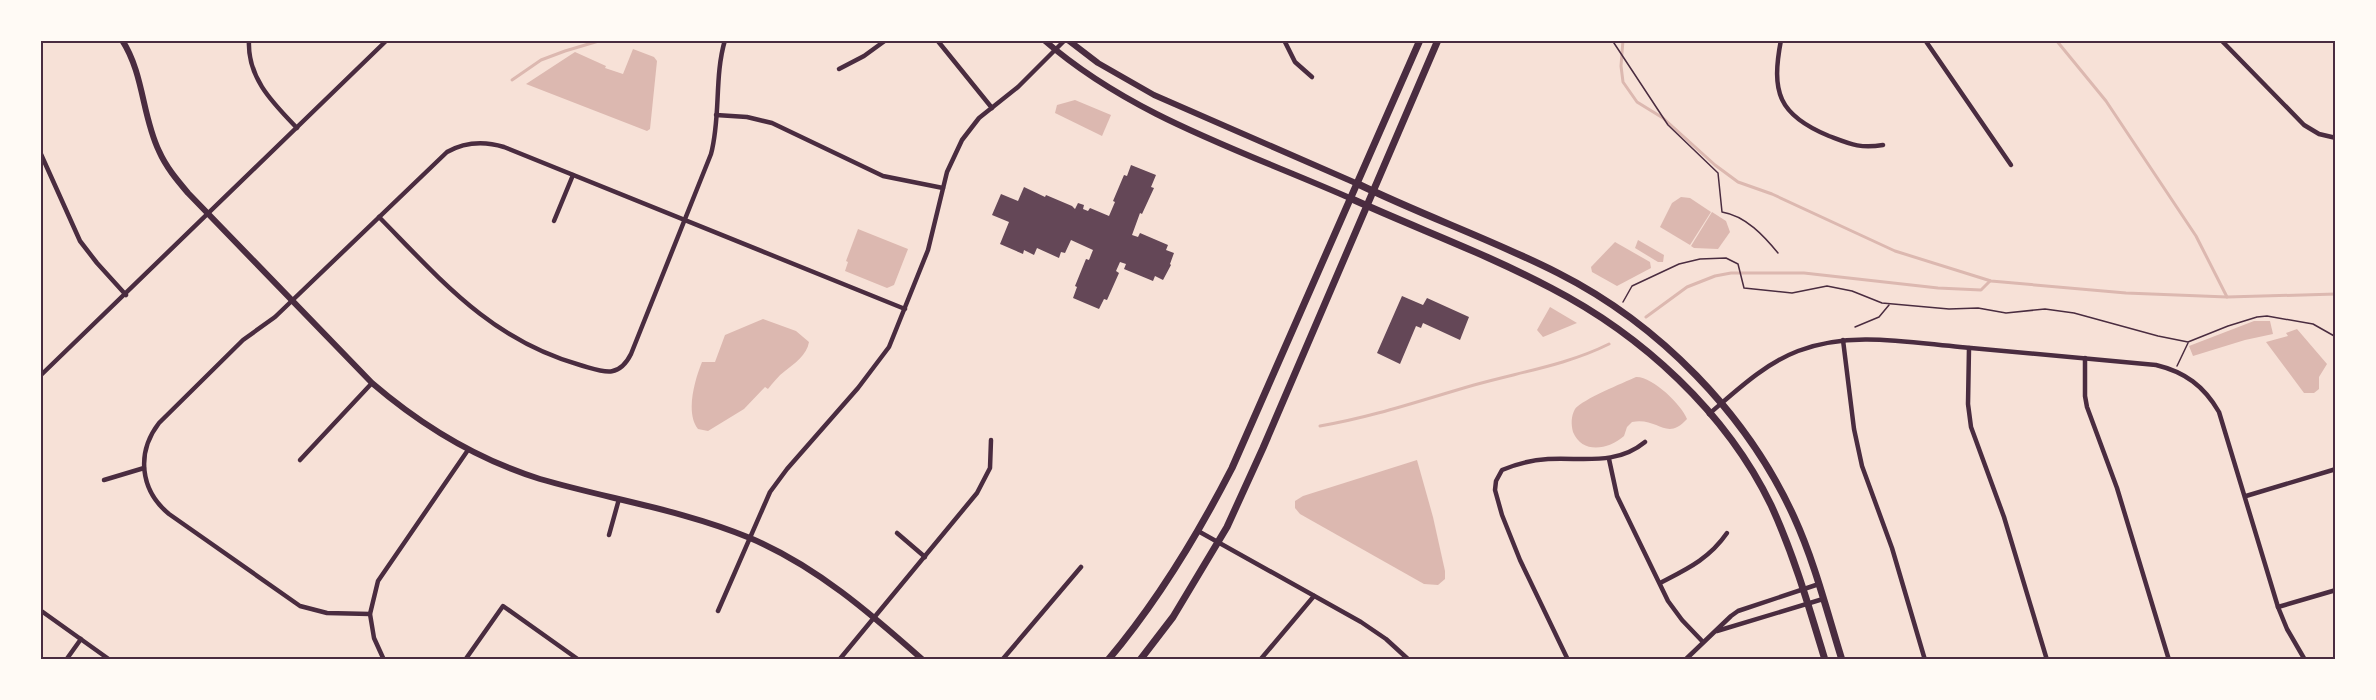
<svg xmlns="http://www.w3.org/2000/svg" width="2376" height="700" font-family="'DM Sans',sans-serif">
<rect width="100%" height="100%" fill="#f7e1d7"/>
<g fill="#dcb8b0">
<polygon points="633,49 654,57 657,61 650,129 647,131 526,84 575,52 606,66 605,68 623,74"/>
<polygon points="1075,100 1111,115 1102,136 1055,113 1057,105"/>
<polygon points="1681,197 1690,198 1711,212 1690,245 1660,227 1672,203"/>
<polygon points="1712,212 1726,221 1730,232 1718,249 1694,248 1691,246"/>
<polygon points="858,229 908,249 894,285 887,288 845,271 848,262 846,261"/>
<polygon points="1638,240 1664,255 1663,262 1658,262 1635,248"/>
<polygon points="1615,242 1650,262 1651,268 1617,286 1592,272 1591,267"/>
<polygon points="1550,307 1577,323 1543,337 1537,330"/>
<path d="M763 319 796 331 809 342C807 355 794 364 785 371 778 376 773 383 768 389L765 387 744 409 708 431 698 429C685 413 695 379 702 362H715L725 335Z"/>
<polygon points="2254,321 2270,321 2273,334 2245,340 2193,356 2189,346"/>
<polygon points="2297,329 2327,364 2319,377 2319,389 2314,393 2304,393 2266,342 2288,336 2286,333"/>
<path d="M1636 377C1652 376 1682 405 1687 419 1666 442 1659 417 1632 422L1627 427 1624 436C1608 450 1582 454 1573 432 1571 424 1571 416 1575 409 1583 399 1623 383 1636 377Z"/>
<polygon points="1417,460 1433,517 1445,571 1445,579 1438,585 1424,584 1300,514 1295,508 1295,501 1303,496"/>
</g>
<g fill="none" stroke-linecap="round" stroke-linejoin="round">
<g stroke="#dcb8b0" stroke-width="3">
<polyline points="1623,40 1621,66 1623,82 1637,102 1663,118 1715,165 1738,182 1772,194 1895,251 1991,281 2126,293 2227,297"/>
<polyline points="2056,40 2106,101 2196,236 2227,297 2336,294"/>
<polyline points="512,80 541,60 565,51 602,40"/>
<polyline points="1646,317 1687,287 1715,276 1731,273 1804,273 1938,288 1981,290 1990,281"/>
<path d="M1320 426C1373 417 1422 400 1474 385 1520 372 1567 365 1609 344"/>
</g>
</g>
<g fill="#644757">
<polygon points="1131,165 1156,175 1151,187 1154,188 1142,214 1140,213 1132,235 1138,237 1140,233 1168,245 1166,250 1174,253 1170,264 1171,265 1163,280 1155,276 1153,281 1124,269 1126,264 1120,262 1116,271 1119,273 1107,300 1104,299 1099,309 1073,298 1077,287 1075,286 1086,259 1089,260 1093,250 1071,240 1065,253 1061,252 1059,258 1037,248 1034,255 1024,250 1023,254 1000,244 1009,222 992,215 1001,194 1018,201 1024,187 1045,197 1046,195 1072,206 1075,209 1078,203 1084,205 1083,209 1088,211 1090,208 1109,216 1115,202 1113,201 1124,175 1127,176"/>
<polygon points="1402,296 1423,305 1427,298 1469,317 1460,340 1423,323 1421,328 1416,326 1400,364 1377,353"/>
</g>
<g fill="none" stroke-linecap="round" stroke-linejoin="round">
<g stroke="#4a2c40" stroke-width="1.5">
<path d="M1612 40 1668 125 1718 173 1722 212C1746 216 1764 236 1778 253"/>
<polyline points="1623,302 1632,286 1679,264 1700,259 1726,258 1738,264 1744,288 1792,293 1827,286 1852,291 1882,303 1949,309 1978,308 2006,313 2045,309 2074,313 2158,336 2188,342 2228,326 2257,317 2267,316 2313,324 2336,337"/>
<polyline points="1855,327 1879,317 1889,305"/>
<polyline points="2177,366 2188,343"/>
</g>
<g stroke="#4a2c40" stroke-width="4.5">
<path d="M249 40C247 78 273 103 297 128"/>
<polyline points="937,40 992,108"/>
<polyline points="1284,40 1295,62 1312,77"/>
<path d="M1781 40C1771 92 1778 115 1829 136 1850 144 1860 149 1883 145"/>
<polyline points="1925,40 2011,165"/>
<polyline points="2221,40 2304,125 2319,134 2336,138"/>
<polyline points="839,69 864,56 886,40"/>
<polyline points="716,115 747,117 772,123 883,176 943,188"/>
<polyline points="40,152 80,241 97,263 126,295"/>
<path d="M379 217C441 280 491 340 580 365 602 371 618 380 631 354L711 154C721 117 714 77 725 40"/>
<polyline points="554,221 573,175"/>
<polyline points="1843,340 1854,429 1862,466 1892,548 1925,660"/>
<polyline points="1969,348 1968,404 1971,427 2004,517 2047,660"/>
<polyline points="2085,358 2085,396 2087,407 2117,488 2169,660"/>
<polyline points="40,376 387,40"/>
<path d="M1709 414C1736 391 1764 364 1798 351 1850 331 1906 342 1960 347 2026 353 2091 359 2156 365 2185 372 2204 386 2219 412L2278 607 2287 629 2305 660"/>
<polyline points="1609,459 1617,496 1668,601 1682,620 1703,642"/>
<polyline points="300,460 372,383"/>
<polyline points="104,480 144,468"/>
<polyline points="2246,496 2336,469"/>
<polyline points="1198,531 1361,622 1386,639 1409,660"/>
<polyline points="897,533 925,557"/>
<polyline points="609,535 619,499"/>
<path d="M1660 583C1687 569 1709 559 1727 533"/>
<polyline points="2278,607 2336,590"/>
<polyline points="40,610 110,660"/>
<polyline points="718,611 770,492 787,469 858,388 889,347 928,250 947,172 962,140 979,118 1018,87 1065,40"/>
<path d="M370 614 327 613 300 606 169 514C140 490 136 453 159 423L243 340 275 317 447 152C465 142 484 141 504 147L905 309"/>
<polyline points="1717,631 1823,599"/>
<polyline points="66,660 81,639"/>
<polyline points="384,660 374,638 370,614 378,581 468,450"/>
<polyline points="465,660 503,606 579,660"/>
<polyline points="839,660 977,493 990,468 991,440"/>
<polyline points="1002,660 1081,567"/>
<polyline points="1260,660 1314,596"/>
<path d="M1568 660 1520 560 1502 515 1495 490 1496 481 1502 470C1516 464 1533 460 1548 459 1582 457 1616 466 1645 442"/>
<polyline points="1685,660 1731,616 1738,611 1819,584"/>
</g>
<g stroke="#4a2c40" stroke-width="6">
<path d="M122 40C144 74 142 116 159 151 166 167 177 180 188 193L372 383C422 426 476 459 540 479 609 499 683 510 750 538 816 566 870 613 923 660"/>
<path d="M1044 40C1132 117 1246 152 1352 199"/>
<polyline points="1068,40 1098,63 1154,95 1358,184"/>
</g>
<g stroke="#4a2c40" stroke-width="7">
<path d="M1358 184C1424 216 1493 240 1558 273 1659 324 1747 414 1794 517 1815 563 1827 612 1842 660"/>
<path d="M1352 199C1418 229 1487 254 1551 288 1642 335 1726 412 1771 505 1794 555 1809 607 1825 660"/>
<path d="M1108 660C1158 601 1197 536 1232 468L1420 40"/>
<polyline points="1140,660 1173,617 1227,527 1263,448 1438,40"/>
</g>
</g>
<rect width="2376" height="700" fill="none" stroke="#fffaf5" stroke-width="84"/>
<rect x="42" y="42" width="2292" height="616" fill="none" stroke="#4a2c40" stroke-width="2"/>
</svg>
